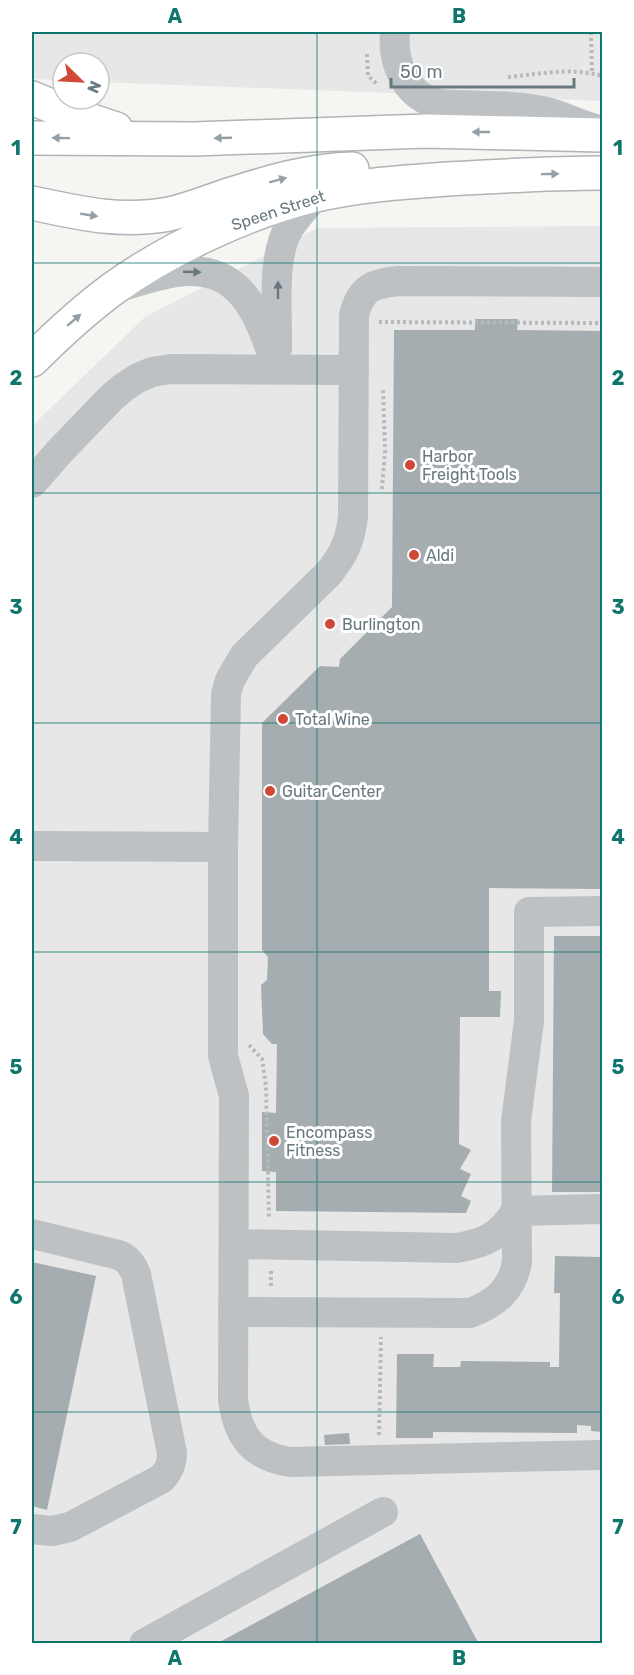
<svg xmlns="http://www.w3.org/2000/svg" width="634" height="1675" font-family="Rubik,sans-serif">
<rect width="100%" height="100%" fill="#f5f5f2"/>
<g fill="#e6e7e6">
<polygon points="32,32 602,32 602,101 99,82 99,63 63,63 63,80 32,79"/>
<polygon points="602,226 602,1643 32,1644 32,426 145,317 318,228"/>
</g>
<g fill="#a5adb1">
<polygon points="475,319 518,319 517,330 602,331 602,889 489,888 489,991 501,991 500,1017 460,1017 459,1144 471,1150 460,1169 471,1174 461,1196 471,1201 466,1213 276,1211 276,1172 262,1171 262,1112 276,1113 277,1044 272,1044 263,1034 261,985 267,980 268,957 262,950 262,723 320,666 339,667 340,659 392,607 394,330 475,330"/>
<polygon points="554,936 602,936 602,1192 552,1192"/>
<polygon points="555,1256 602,1257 602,1432 591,1431 591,1426 577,1425 577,1433 433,1432 433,1438 396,1438 397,1354 434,1354 433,1367 460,1367 461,1361 550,1362 550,1367 559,1367 560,1293 554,1293"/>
<polygon points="32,1262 96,1276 47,1510 32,1506"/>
<polygon points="349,1433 350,1444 325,1445 324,1435"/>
<polygon points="420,1534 479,1644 216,1644"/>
</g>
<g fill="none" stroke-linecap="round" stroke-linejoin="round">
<g stroke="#afb4b6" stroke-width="36">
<g id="major">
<polyline points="32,98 68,113 116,129"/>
<polyline points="32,138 194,139 426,131 602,135"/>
<path d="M32 203C79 213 120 223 169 214 192 209 212 200 235 193 273 181 312 170 352 169"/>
<path d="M32 360C57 335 84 310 114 288 170 248 249 211 316 195 359 185 404 182 447 179 499 176 551 173 602 173"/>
</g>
</g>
<g stroke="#b7babc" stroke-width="4" stroke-dasharray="3 3" stroke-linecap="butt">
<polyline points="591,32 592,73"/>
<polyline points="367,54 368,76 377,84"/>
<path d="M508 77C540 74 570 67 602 76"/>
<polyline points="379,322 602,323"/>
<polyline points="382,489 385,451 383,388"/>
<polyline points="249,1045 262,1059 266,1086 269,1218"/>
<polyline points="271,1271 271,1287"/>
<polyline points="379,1435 381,1337"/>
</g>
<g stroke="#bdc1c4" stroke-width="30">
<path d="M395 32C392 63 406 97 439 104 473 107 510 104 542 111 562 115 580 126 600 130"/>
<path d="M602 282 400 281C374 283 361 287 354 315L353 517C350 541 344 554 329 573L244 656 230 680 226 694 223 847V1056L234 1096 233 1400C238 1436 252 1456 290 1462L602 1455"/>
<path d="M126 285C142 280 159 275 176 272 243 263 260 317 277 369"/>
<path d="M277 348C278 313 271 258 289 228 297 216 307 205 316 195"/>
<polyline points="32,483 60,451 111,398 124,387 138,378 152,372 170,369 354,370"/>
<polyline points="32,846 223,847"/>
<polyline points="516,1211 602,1209"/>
<path d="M32 1234 119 1255C128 1259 132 1265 136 1274L172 1453C172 1464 169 1471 161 1479L70 1527 52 1531 32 1529"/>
<path d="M234 1244 457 1248C486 1243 500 1236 516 1211"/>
<path d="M233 1312 470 1313C496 1303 512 1290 517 1262L516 1121 529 1021V912L602 911"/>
<polyline points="144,1644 383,1512"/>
</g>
<use href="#major" stroke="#fff" stroke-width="33"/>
</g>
<defs><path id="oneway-solid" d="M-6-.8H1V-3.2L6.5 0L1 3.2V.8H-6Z" transform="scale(1.5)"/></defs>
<g fill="#95a0a6">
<use href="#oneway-solid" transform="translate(481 132) rotate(-180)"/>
<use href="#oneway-solid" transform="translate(61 138) rotate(-179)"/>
<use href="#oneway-solid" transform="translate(223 138) rotate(178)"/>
<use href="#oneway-solid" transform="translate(550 174) rotate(-1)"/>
<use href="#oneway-solid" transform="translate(278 180) rotate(-15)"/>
<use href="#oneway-solid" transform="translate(89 215) rotate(9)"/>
<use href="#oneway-solid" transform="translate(74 320) rotate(-41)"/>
</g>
<g fill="#687880">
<use href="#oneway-solid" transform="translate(192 272) rotate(2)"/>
<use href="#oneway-solid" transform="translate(278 290) rotate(-90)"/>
</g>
<path fill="none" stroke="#0f766e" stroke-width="1.5" stroke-opacity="0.55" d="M317 32V1644M32 263H602M32 493H602M32 723H602M32 952H602M32 1182H602M32 1412H602"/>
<g fill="#d04837" stroke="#fff" stroke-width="2">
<circle cx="410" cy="465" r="6"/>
<circle cx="414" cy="555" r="6"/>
<circle cx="330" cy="624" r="6"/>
<circle cx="283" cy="719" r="6"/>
<circle cx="270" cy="791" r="6"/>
<circle cx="274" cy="1141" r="6"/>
</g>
<g text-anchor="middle" stroke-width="6" stroke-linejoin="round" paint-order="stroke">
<g font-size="16" fill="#687880" stroke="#fff">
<text transform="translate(278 210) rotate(-18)" y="6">Speen Street</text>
</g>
<g font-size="16" fill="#687880" stroke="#fff" text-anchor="start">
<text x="422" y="462">Harbor<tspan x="422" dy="18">Freight Tools</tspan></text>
<text x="426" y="561">Aldi</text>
<text x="342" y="630">Burlington</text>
<text x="295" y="725">Total Wine</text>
<text x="282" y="797">Guitar Center</text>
<text x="286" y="1138">Encompass<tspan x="286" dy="18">Fitness</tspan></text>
</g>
</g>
<rect width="634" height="1675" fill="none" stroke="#ffffff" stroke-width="66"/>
<g transform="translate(81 81) rotate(114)"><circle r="28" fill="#ffffff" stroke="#c3c9cc" stroke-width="1.5"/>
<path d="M0-4.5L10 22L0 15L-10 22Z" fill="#d04837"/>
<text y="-9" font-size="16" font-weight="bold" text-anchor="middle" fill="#687880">N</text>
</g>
<path d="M391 78v9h183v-9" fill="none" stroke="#687880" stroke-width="3"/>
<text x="400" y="78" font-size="18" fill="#687880" stroke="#ffffff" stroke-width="4.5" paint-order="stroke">50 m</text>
<rect x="33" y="33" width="568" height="1609" fill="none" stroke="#0f766e" stroke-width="2"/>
<g font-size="20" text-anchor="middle" font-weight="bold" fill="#0f766e">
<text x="175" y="23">A</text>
<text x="459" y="23">B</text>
<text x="16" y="155">1</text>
<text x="618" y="155">1</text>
<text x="16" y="385">2</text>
<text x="618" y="385">2</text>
<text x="16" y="614">3</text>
<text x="618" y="614">3</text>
<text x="16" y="844">4</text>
<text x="618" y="844">4</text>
<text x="16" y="1074">5</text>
<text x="618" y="1074">5</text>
<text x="16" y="1304">6</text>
<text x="618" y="1304">6</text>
<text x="16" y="1534">7</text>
<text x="618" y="1534">7</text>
<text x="175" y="1665">A</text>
<text x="459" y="1665">B</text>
</g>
</svg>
